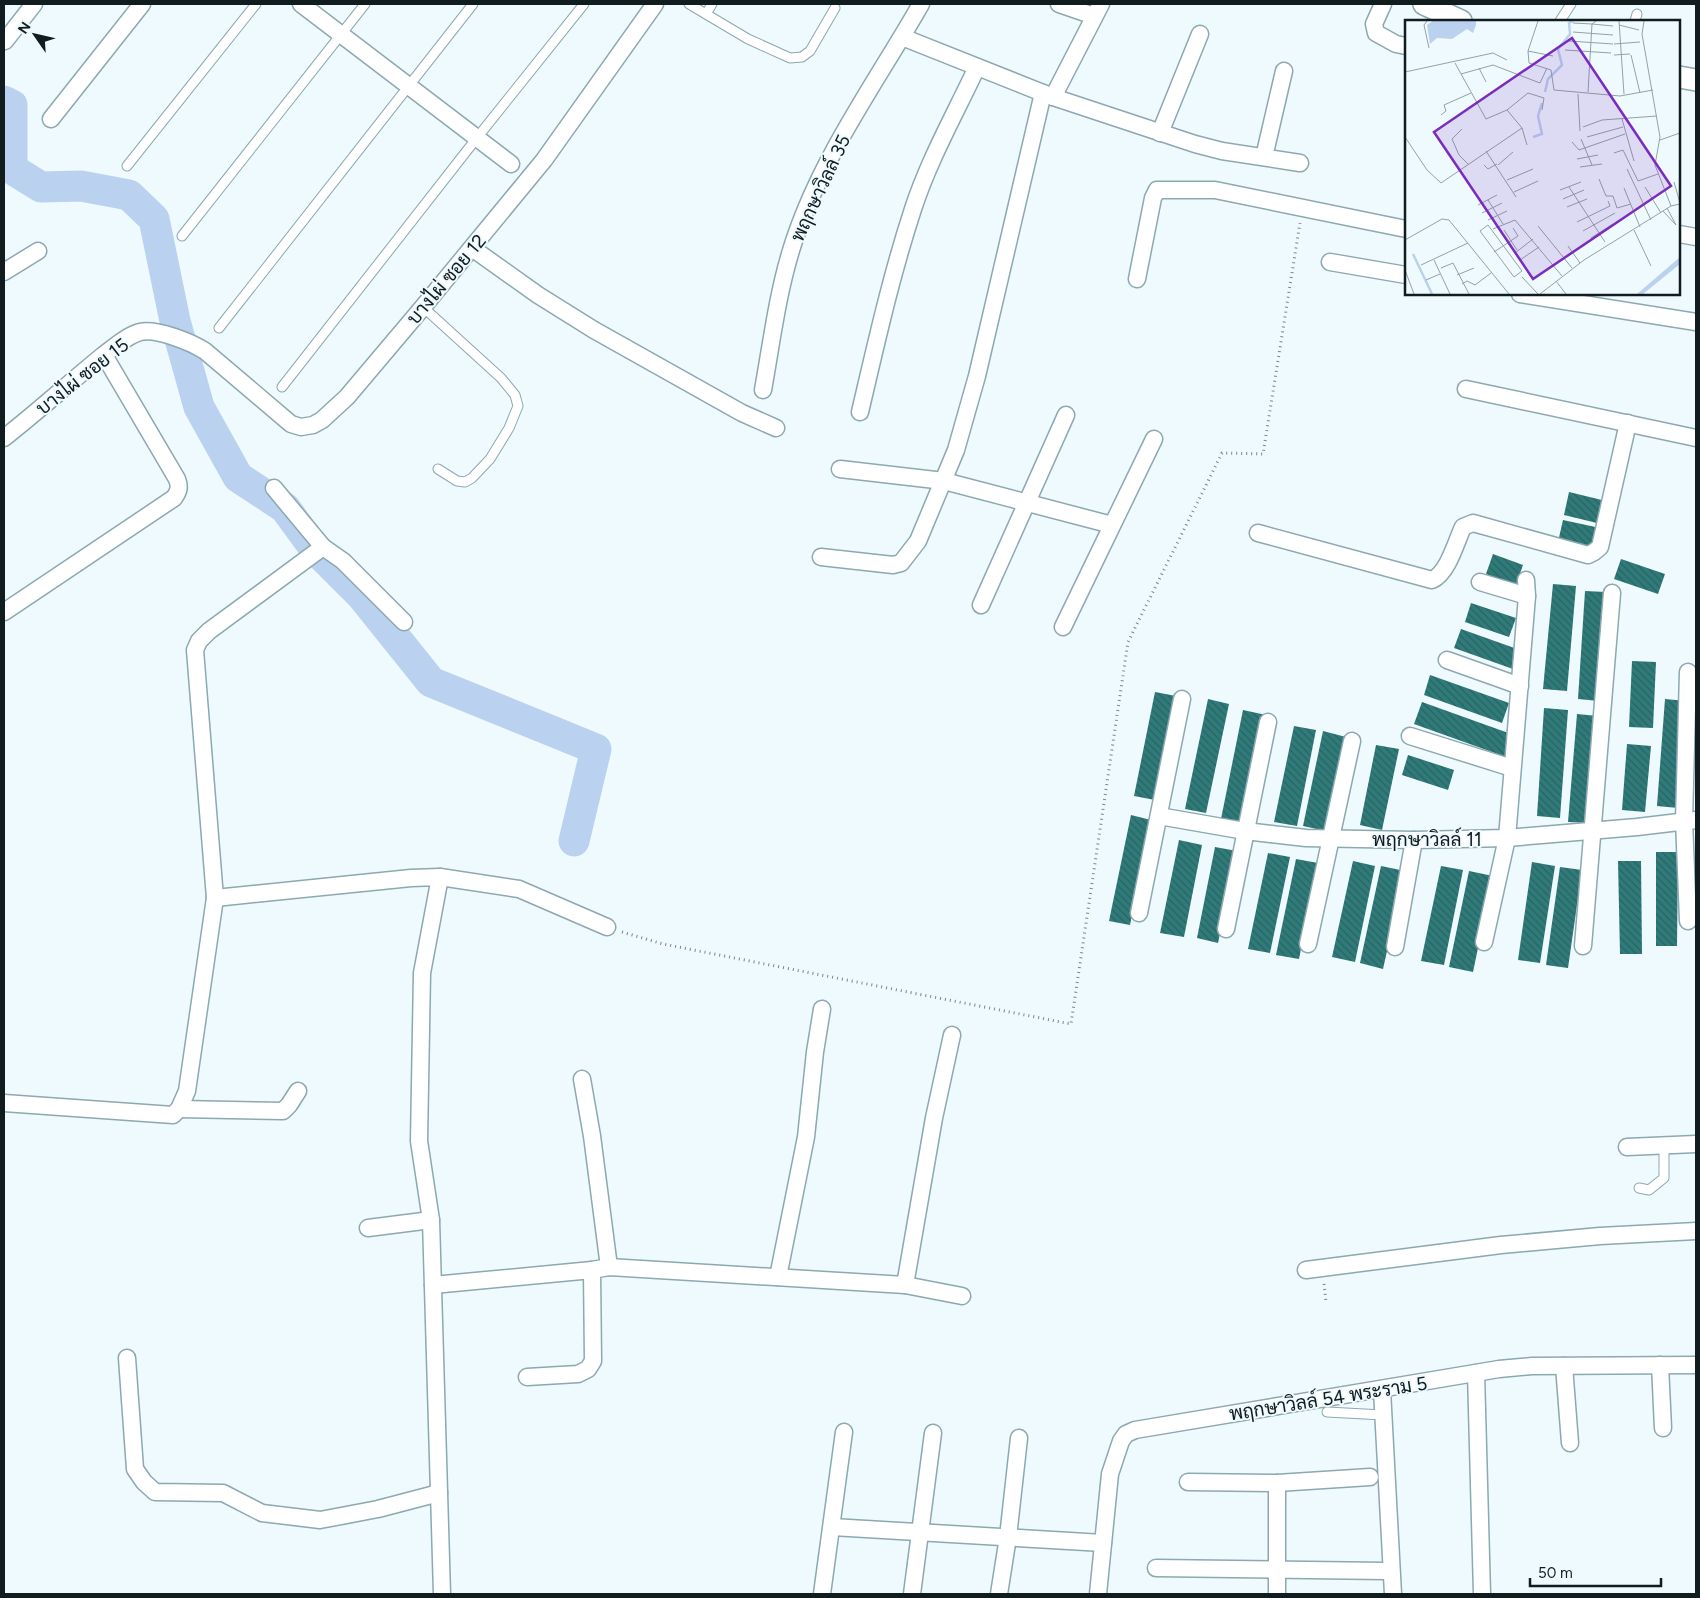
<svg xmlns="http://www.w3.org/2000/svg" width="1700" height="1598" font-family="Figtree,Sarabun,sans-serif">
<defs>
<pattern id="building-back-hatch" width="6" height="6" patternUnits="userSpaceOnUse" patternTransform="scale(1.25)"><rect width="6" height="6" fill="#307b79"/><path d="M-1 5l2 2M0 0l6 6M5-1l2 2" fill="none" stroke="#276463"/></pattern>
</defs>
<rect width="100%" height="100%" fill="#eefafd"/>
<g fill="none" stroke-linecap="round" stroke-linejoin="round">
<polyline stroke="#bbd1f0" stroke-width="31" points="4,101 12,105 12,169 41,187 81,186 129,195 154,219 175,321 199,407 238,477 285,508 315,549 362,596 431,682 596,749 574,841"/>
</g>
<g fill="url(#building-back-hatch)">
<polygon points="1569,492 1606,501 1601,524 1564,515"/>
<polygon points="1563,520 1600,528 1595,551 1558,542"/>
<polygon points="1493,554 1523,565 1516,585 1486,574"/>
<polygon points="1621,559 1665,574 1658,594 1614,579"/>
<polygon points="1553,584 1576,586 1567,691 1543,689"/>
<polygon points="1585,591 1606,592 1599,701 1578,699"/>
<polygon points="1471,603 1516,618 1509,637 1465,622"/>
<polygon points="1461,629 1520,650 1513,669 1454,648"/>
<polygon points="1632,661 1656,662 1653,728 1629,727"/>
<polygon points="1430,675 1509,703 1502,723 1424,695"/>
<polygon points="1155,692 1176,696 1155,800 1134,796"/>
<polygon points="1208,699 1229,704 1206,813 1185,809"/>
<polygon points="1665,699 1686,701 1678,808 1657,806"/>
<polygon points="1422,702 1514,735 1506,757 1414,724"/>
<polygon points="1544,708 1568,710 1560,818 1537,816"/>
<polygon points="1243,710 1266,715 1244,823 1221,819"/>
<polygon points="1577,714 1598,716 1590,823 1568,822"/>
<polygon points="1294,726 1316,730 1297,826 1274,822"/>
<polygon points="1323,731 1346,737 1326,831 1303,826"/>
<polygon points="1627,744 1651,746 1645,812 1622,810"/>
<polygon points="1376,745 1399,749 1382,830 1360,825"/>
<polygon points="1408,755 1454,770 1448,790 1402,775"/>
<polygon points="1131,815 1151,820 1130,925 1109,921"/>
<polygon points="1179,840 1202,845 1184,937 1160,933"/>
<polygon points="1215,847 1237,851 1218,943 1197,938"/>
<polygon points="1656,852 1678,852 1677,946 1656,946"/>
<polygon points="1268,853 1290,857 1270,953 1248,949"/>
<polygon points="1296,859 1318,863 1299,959 1276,955"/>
<polygon points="1353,861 1375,866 1355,962 1332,957"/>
<polygon points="1618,861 1641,861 1642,954 1620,954"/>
<polygon points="1532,862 1555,866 1540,963 1518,960"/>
<polygon points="1381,866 1405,871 1383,969 1360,963"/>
<polygon points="1441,866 1463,870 1444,965 1421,961"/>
<polygon points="1560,867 1582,870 1568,968 1546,965"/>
<polygon points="1469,871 1493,876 1473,972 1449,967"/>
</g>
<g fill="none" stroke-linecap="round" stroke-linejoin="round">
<g stroke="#8ca8b0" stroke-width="11">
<g id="service">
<polyline points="689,4 748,39 790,58 802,57 810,51 835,8"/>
<polyline points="706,14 712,4"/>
<polyline points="1560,21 1571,4"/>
<polyline points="1635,21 1637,14"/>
<polyline points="127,166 256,4"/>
<polyline points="182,236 365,4"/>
<polyline points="423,307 501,378 515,395 518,406 509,428 490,459 472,478 465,482 457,481 438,469"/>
<polyline points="219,328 473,4"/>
<polyline points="282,387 476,139 584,4"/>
<polyline points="1639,1188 1649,1190 1664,1178 1664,1145"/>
<polyline points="1327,1412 1383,1415"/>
</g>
</g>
<g stroke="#8ca8b0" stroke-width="19">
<g id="minor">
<polyline points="301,4 511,164"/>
<polyline points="1059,4 1094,16"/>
<polyline points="1383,4 1374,24 1376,33 1396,44 1406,46"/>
<polyline points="902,37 1053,97 1195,144 1222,151 1300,163"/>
<polyline points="5,41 34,4"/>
<polyline points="1053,97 1101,4"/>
<polyline points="51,119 142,4"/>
<polyline points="1160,133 1200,34"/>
<polyline points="1264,157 1284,71"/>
<polyline points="1679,234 1696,237"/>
<polyline points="472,248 538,295 594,330 742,413 776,428"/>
<polyline points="1330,262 1406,275"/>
<polyline points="4,272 38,251"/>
<polyline points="1137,279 1153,198 1157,190 1215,190 1406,229"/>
<polyline points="1520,294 1696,322"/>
<polyline points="1466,389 1696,438"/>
<path d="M763 390C772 340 778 289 794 241 822 156 877 81 921 4"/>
<path d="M860 412C876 344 891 276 913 209 929 160 955 114 977 67"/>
<path d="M4 438C37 412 68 384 101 357 113 348 126 336 140 332 156 328 191 342 205 351L291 424 301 427 313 425 322 420 347 397 423 307 544 160 655 4"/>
<polyline points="840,469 944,481 1112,525"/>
<polyline points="274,488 323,547"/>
<path d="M1258 533 1432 580C1448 573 1456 542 1463 527L1473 523 1588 555 1594 552 1600 547 1628 423"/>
<polyline points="821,557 893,565 901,563 918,541 956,450 977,376 1043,93"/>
<polyline points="1526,580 1527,596"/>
<polyline points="1480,582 1527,596 1507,838 1484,942"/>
<polyline points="981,605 1066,415"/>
<path d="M4 612 174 498C179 491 180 487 177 479L104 355"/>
<polyline points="1063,627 1154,439"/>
<polyline points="1447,660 1520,686"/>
<polyline points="1688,672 1684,820 1688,921"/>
<polyline points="1410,736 1512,768"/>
<polyline points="1159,816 1245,831 1306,838 1414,840 1507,838 1637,827 1696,820"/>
<polyline points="440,877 519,889 607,927"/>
<polyline points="215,898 411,878 440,877 422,973 419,1141 431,1220 442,1594"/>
<polyline points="1139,913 1182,699"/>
<polyline points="1226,929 1268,722"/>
<polyline points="1308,944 1352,741"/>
<polyline points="1583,946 1612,593"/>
<polyline points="1395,947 1414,840"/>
<polyline points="582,1079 592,1136 609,1267"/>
<polyline points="4,1103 173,1115 179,1109 187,1091 215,898 195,650 199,641 209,631 323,547 343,561 404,622"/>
<polyline points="179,1109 283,1111 289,1105 298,1091"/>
<polyline points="1627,1147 1696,1144"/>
<polyline points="368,1228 431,1220"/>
<polyline points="1306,1270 1501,1245 1600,1236 1696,1231"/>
<polyline points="778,1277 806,1137 815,1052 822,1009"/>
<polyline points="433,1285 592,1270 609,1267 905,1285 962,1296"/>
<polyline points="905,1285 934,1118 952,1035"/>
<polyline points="127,1358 135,1469 144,1482 155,1492 223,1493 262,1513 320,1520 378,1509 439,1493"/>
<polyline points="1660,1365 1663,1428"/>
<polyline points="1564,1366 1570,1443"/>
<polyline points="1476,1373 1482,1594"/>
<polyline points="527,1377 578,1374 588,1369 593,1361 592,1270"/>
<polyline points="1382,1390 1393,1594"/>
<polyline points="1188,1482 1277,1483 1277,1594"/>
<polyline points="1277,1483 1370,1477"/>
<polyline points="832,1527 1103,1543"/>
<polyline points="1156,1568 1386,1571"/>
<polyline points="822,1594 844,1432"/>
<polyline points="912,1594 933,1433"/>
<polyline points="999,1594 1008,1537 1019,1438"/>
<polyline points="1098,1594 1110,1474 1121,1441 1126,1434 1135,1430 1499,1369 1532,1366 1696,1365"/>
</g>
</g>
<g stroke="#8ca8b0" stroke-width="24">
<g id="tertiary">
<polyline points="1424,4 1461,21"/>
<polyline points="1679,77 1696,80"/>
</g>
</g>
<g stroke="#7b8689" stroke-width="3" stroke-dasharray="1 4" stroke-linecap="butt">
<polyline points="622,932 663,944 1071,1024 1128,642 1222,453 1263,454 1300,223"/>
<polyline points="1324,1284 1326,1302"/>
</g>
<use href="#service" stroke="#fff" stroke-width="9"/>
<use href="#minor" stroke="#fff" stroke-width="16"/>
<use href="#tertiary" stroke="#fff" stroke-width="21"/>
</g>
<g text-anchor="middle" stroke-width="4" stroke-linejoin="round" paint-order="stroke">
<g font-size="19" fill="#111c1f" stroke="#eefafd">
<text transform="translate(820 188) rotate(-65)" y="7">พฤกษาวิลล์ 35</text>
<text transform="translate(446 279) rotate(-50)" y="7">บางไผ่ ซอย 12</text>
<text transform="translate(82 376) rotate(-38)" y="7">บางไผ่ ซอย 15</text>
<text x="1427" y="846">พฤกษาวิลล์ 11</text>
<text transform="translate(1328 1398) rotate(-9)" y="7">พฤกษาวิลล์ 54 พระราม 5</text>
</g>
</g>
<g transform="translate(1405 20)">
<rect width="275" height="275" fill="#eefafd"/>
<path d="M28 1H71V5L68 13 62 9 47 19 32 18 25 24 22 5ZM275 237V244L238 274H232Z" fill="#bbd1f0"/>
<path fill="none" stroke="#bbd1f0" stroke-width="2.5" d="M140 72 143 59 157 45 153 29 165 14 164 3 168 1M128 117 137 114 133 96 137 83M8 234 27 274"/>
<path fill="none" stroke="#96a1a4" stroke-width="1" d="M22 1 19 5 24 28M133 1 123 31 124 43 146 50 149 70 215 76 248 70M214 1 219 74M239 1 237 14 255 117 250 145 266 186M168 3 187 4 191 1M214 5 234 10M168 12 208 15M164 21 208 24M209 24 235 22M160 30 206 33M123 31 148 36M209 35 225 34M226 35 235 73M50 43 81 99 102 90 123 73 139 78 137 90M74 48 81 62M0 52 88 33 102 40M56 54 88 45 135 63 142 48M183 72 187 4 208 6M173 74 175 111M36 95 41 91 39 85 66 73M217 99 229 141M178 107 197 100 252 96M117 108 122 125M57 109 47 119 54 135 63 144M0 117 22 150 36 163 117 108 102 90M182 117 218 107M176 119 187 145M255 120 275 113M167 122 174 130 220 114M81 131 111 177M209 133 218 130 233 161 253 154M172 139 193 135M79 145 83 149 92 144M93 145 108 132M175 147 197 144M222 149 246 200M194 159 201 176H208L212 188 226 184M102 160 128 149M269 162 275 183M164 167 200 222M240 167 256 193M219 168 235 207M155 170 176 162M109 172 133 161M158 179 179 170M83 180 98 204M73 185 92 175M162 187 182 179M258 191 271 205 262 188M77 193 97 183M83 200 102 191M172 202 205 186 203 181M83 205 117 251 109 257 75 211ZM133 206 167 248M88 209 110 200 157 256M99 210 112 230M229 210 246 246M178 211 210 193M186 218 208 204M0 220 37 199 44 200 104 274M163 226 175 243M89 232 113 216 108 208M110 233 128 219M29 240 45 274M115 240 134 227M16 245 63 223M36 248 48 243 64 274M0 250 9 274M52 255 69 248M117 257 133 274M21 260 35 254M151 261 161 274M57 264 62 261 70 265 86 253M135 274 179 240 266 186 275 184"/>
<path fill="#7b2cbf" fill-opacity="0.15" stroke="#7b2cbf" stroke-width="2.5" d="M167 18 266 166 128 259 29 112Z"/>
<rect width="275" height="275" fill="none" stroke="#111c1f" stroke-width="2.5"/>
</g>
<rect width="1700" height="1598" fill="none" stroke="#111c1f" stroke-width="10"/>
<g transform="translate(35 35) rotate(304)" stroke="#eefafd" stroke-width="4" paint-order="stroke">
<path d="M0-4L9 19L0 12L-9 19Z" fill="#111c1f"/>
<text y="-8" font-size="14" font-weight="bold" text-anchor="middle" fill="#111c1f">N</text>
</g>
<path d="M1530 1578v8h131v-8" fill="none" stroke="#111c1f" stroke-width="2.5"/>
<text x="1538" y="1578" font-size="15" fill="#111c1f" stroke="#eefafd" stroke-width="4" paint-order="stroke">50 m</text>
</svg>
